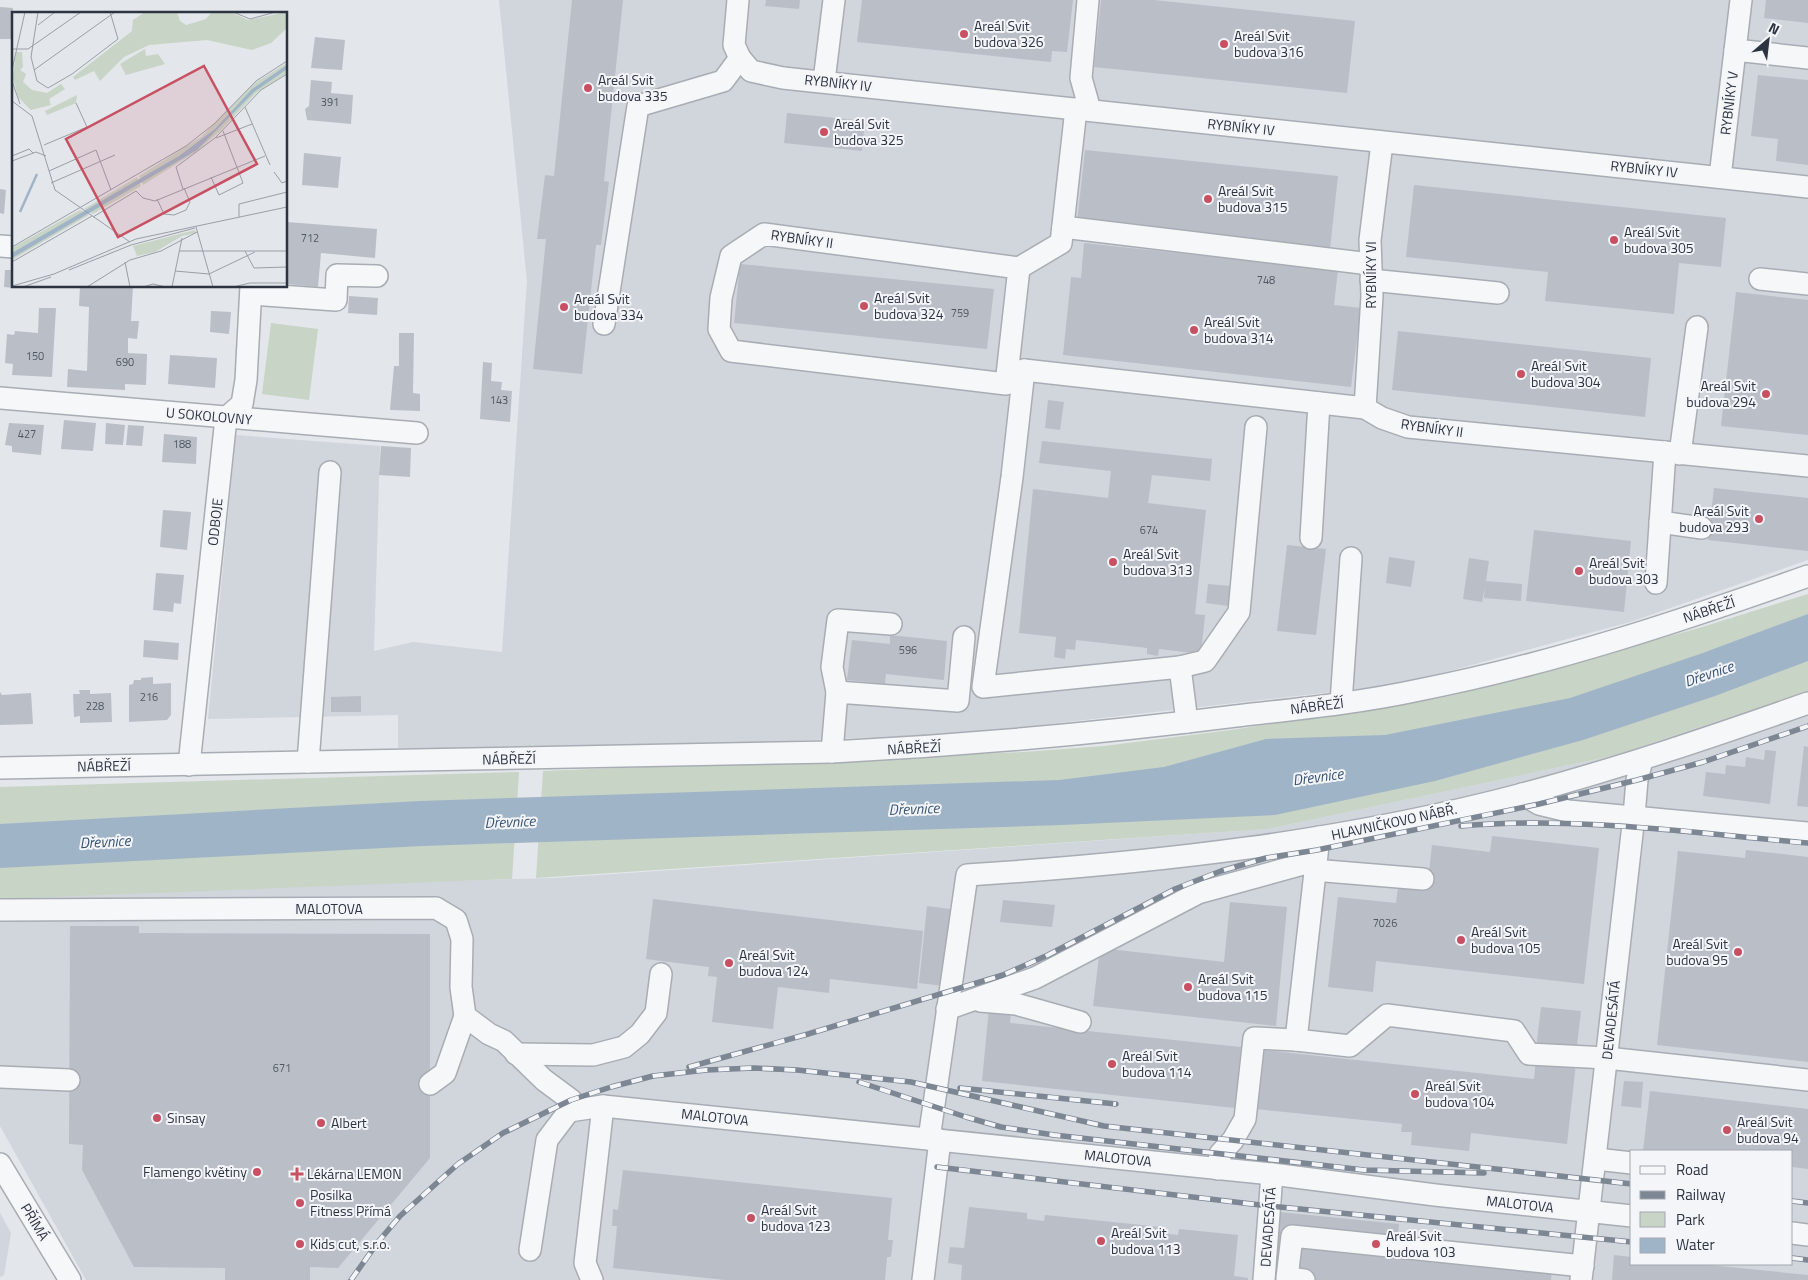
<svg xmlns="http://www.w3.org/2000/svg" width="1808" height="1280" font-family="'Titillium Web',sans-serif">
<rect width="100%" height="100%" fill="#e3e6ea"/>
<g fill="#d1d5dc" fill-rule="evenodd">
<polygon points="499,0 1808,0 1808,560 1630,622 1402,684 969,733 680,746 495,749 398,748 398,715 208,719 236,435 380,446 374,651 413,642 502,652 527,281"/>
<path d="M1808 691V1280H86L0 1126V894L555 878 1268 829 1616 755ZM1632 1151H1792V1264H1632Z"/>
<polygon points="0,1213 11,1233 4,1275 0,1277"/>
</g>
<g fill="#c8d4c5">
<polygon points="271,323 318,329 309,400 262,394"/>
<polygon points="1808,594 1808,691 1616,755 1268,829 536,878 543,771 1024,752 1104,746 1231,730 1450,696 1699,628"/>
<polygon points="519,772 512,879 0,899 0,787"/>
</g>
<polygon fill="#a0b4c8" points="1808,614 1808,661 1715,696 1583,740 1435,781 1275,815 1062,825 422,846 0,868 0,824 420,801 1059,780 1164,767 1266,739 1385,735 1570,698 1700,654"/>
<g fill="#babfc7">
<polygon points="572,0 623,0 604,181 609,182 601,245 596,245 582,374 533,369 546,239 537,239 545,175 554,176"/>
<polygon points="766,0 800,0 799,9 765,6"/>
<polygon points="862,0 1073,0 1067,52 1052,51 1051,62 857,42"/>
<polygon points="1101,0 1154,0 1355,21 1347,93 1094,67"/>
<polygon points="1766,0 1808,0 1808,23 1764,18"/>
<polygon points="0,7 13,8 11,39 0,39"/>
<polygon points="315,37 345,40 342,70 311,68"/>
<polygon points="1758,75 1808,80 1808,165 1776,161 1778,139 1751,136"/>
<polygon points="311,80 332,82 331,93 353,95 351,124 307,120 305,109 309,106"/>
<polygon points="787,113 865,121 862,151 784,143"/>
<polygon points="1085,150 1338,176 1330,249 1077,222"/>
<polygon points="304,153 341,157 338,188 302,185"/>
<polygon points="1414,185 1726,218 1721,267 1679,263 1674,314 1545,301 1548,272 1406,257"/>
<polygon points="0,189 6,190 4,214 0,213"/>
<polygon points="287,222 377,229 375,258 321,253 318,287 286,284"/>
<polygon points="1084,243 1338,270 1334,305 1361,308 1351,387 1063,355 1071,277 1081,278"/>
<polygon points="740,264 994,289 987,349 734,323"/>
<polygon points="5,270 14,270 14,288 4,287"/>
<polygon points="80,286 133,286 131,321 139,321 137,339 128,338 128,353 147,354 146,385 125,384 125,390 67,387 68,369 87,371 89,307 79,306"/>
<polygon points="1736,292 1808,300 1808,435 1721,426"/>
<polygon points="349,296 378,298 377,315 348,313"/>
<polygon points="39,308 56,308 52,377 12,375 13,364 5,363 7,334 14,335 15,331 38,333"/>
<polygon points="211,311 231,312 229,334 210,332"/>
<polygon points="1398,331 1651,358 1645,417 1392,390"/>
<polygon points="399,333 414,333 413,393 420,394 420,411 390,410 394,366 399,366"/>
<polygon points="170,355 217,358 215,388 168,384"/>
<polygon points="483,362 492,363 491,381 502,382 501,390 512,391 510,422 480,419"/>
<polygon points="1048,400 1064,402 1060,430 1045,428"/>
<polygon points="64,420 96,423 93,451 61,449"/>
<polygon points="9,423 44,425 41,455 12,452 12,446 5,445"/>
<polygon points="106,423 125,425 123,445 105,444"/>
<polygon points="128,425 144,426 142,446 126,445"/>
<polygon points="164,434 197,437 196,464 162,462"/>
<polygon points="1042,441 1212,459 1210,481 1152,475 1148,503 1206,510 1195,614 1205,615 1201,654 1159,649 1158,656 1147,654 1147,648 1076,640 1075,650 1066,649 1065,659 1054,657 1056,637 1019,633 1033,489 1108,498 1111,471 1039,463"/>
<polygon points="381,446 411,448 410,477 379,475"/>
<polygon points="1714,488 1808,498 1808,551 1708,540"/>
<polygon points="163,510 191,512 187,550 160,547"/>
<polygon points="1534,530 1631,541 1624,612 1526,601"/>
<polygon points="1287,545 1326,549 1316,635 1277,631"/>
<polygon points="1389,557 1415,561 1411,587 1386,583"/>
<polygon points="1469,558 1489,561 1486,581 1522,584 1521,601 1484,598 1485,587 1482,602 1463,599"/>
<polygon points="156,573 184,575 181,604 174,603 173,612 153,610"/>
<polygon points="1208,584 1231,586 1228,606 1206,603"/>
<polygon points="890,635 947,641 944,680 886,674 885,684 847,680 852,640 890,644"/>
<polygon points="144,640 179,643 178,660 143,657"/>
<polygon points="153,677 153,684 171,683 171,715 167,720 129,722 129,685 133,684 134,680 141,680 141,678"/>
<polygon points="79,690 90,690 90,694 111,693 112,722 80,723 80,716 74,717 73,694 80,694"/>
<polygon points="0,692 2,695 31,693 33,724 0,725"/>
<polygon points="361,696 361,712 331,712 331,697"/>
<polygon points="1804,746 1808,747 1808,807 1797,806"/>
<polygon points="1765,750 1776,751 1770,804 1703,796 1706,772 1725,774 1726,765 1745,767 1746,757 1764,760"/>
<polygon points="1492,836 1599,848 1584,984 1376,961 1373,992 1328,987 1338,897 1396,903 1398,887 1427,890 1432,845 1490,852"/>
<polygon points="1746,850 1808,857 1808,1062 1657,1045 1678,851 1745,858"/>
<polygon points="653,899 923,931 917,989 830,979 829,993 778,987 773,1029 712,1022 717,977 708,976 709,967 646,959"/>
<polygon points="1003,900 1055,905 1052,927 1000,922"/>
<polygon points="1230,902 1287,907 1276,1026 1093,1006 1100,948 1224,962"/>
<polygon points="927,906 951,909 943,986 919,983"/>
<polygon points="70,926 139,926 139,933 430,934 430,1158 338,1268 310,1267 310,1280 225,1280 225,1268 134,1267 82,1170 83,1145 69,1144"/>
<polygon points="1541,1007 1581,1011 1576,1054 1536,1050"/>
<polygon points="989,1008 1011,1010 1010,1023 1241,1047 1235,1108 982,1081"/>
<polygon points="1263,1050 1534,1079 1536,1059 1576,1063 1567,1144 1471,1133 1469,1151 1411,1145 1412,1132 1401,1132 1402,1124 1256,1109"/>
<polygon points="1624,1081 1643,1082 1641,1108 1621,1106"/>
<polygon points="1650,1091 1808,1109 1808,1169 1792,1167 1792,1151 1643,1151"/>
<polygon points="623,1170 892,1198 888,1240 893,1240 891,1257 887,1257 885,1280 725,1280 613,1268 617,1226 612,1226 613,1209 618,1210"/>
<polygon points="969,1207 1027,1213 1027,1219 1044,1221 1045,1215 1161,1227 1161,1233 1178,1235 1179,1229 1238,1235 1234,1276 1248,1278 1248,1280 961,1280 962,1265 948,1263 950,1247 964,1248"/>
<polygon points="1279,1212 1399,1224 1398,1236 1554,1251 1551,1280 1272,1280"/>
<polygon points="1614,1255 1632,1257 1632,1264 1701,1264 1808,1275 1808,1280 1612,1280"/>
</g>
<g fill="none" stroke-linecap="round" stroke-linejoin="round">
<g stroke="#a8adb4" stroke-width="24">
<g id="minor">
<polyline points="738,0 734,45 740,58 751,71 783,78 1808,187"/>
<polyline points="1088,0 1081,78 1090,110"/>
<polyline points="1735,50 1808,58"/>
<polyline points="824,81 834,0"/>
<polyline points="1720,177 1741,0"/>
<polyline points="1063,227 1370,264"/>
<polyline points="0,246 14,247"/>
<polyline points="1019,268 1061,243 1076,109"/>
<polyline points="1760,279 1808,284"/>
<polyline points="1371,280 1498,293"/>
<polyline points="251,294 336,300 337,275 377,276"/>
<polyline points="604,324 638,106 723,81 740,58"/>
<polyline points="1024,370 1012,477 983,687 1180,667 1187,722"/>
<polyline points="1006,384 1019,268 764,234 731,256 721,298 719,329 731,351 1006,384 1024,370 1365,408 1382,418 1408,427 1808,466"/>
<polyline points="0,398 417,433"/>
<polyline points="1365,408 1372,296 1370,240 1382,143"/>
<polyline points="1680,454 1697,327"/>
<polyline points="1660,522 1702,528"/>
<polyline points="1311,538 1319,403"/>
<polyline points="1656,583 1665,452"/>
<polyline points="1180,667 1205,661 1239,612 1256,427"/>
<polyline points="837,692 832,667 838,620 891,624"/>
<polyline points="1341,703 1351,558"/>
<polyline points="832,752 837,692 958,701 964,637"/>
<polyline points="308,762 330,472"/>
<polyline points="189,765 226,418 242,404 246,380 251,286"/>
<path d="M0 768 832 752C967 745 1102 733 1236 716 1297 709 1359 703 1419 690 1552 664 1681 621 1808 576"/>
<polyline points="1522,794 1539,804 1568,811 1808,833"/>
<polyline points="1319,837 1296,1040 1350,1046 1387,1015 1514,1031 1529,1054 1607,1058 1808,1080"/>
<polyline points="1313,870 1423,879"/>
<polyline points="0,910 436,908 456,920 462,939 461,987 465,1016 489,1034 504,1041 544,1080 571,1100 569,1111 603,1106 1272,1174 1435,1195 1632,1216"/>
<polyline points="980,1001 1016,1004 1080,1022"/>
<polyline points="947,1009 1035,978 1198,893 1314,861"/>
<polyline points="516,1054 593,1055 624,1047 640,1034 656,1013 661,974"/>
<polyline points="0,1077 69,1080"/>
<polyline points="430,1084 445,1073 465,1016"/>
<path d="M929 1139 967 875C1154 863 1342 842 1523 794 1620 768 1714 736 1808 703"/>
<polyline points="1596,1159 1632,1163"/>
<polyline points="0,1164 70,1280"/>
<polyline points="1218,1169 1220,1154 1233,1140 1245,1119 1254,1038 1296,1040"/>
<polyline points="1792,1233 1808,1235"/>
<polyline points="530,1250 547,1140 569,1111"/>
<polyline points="592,1280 585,1263 603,1106"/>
<polyline points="923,1280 940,1140"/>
<polyline points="1264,1280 1272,1174"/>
<polyline points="1304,1280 1287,1278 1292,1236 1583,1266"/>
<polyline points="1581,1280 1634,816 1637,780 1642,760"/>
</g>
</g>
<use href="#minor" stroke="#f6f7f9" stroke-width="21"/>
<g stroke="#7d8693" stroke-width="5.5">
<g id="rail">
<path d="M1461 826C1577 816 1692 833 1808 843"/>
<polyline points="689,1067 808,1034 1003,975 1048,955 1175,889 1221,871 1266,858 1317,850 1539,804 1637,780 1703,762 1808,726"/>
<polyline points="859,1082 966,1117 1001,1127 1054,1135 1364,1170 1484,1173"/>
<polyline points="960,1088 1116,1104"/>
<polyline points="937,1167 1269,1206 1632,1242"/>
<polyline points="1792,1201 1808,1203"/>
<polyline points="1792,1258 1808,1260"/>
<polyline points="351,1280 378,1242 400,1216 458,1164 503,1133 571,1100 611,1087 653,1076 706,1070 754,1068 797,1070 911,1082 1104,1126 1632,1184"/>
</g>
</g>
<use href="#rail" stroke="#f3f5f8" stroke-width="4" stroke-dasharray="11" stroke-linecap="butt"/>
</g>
<g fill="#c75062" stroke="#f3f5f8" stroke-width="2">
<circle cx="964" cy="34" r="5"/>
<circle cx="1224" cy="44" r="5"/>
<circle cx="588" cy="88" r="5"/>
<circle cx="824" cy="132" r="5"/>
<circle cx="1208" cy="199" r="5"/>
<circle cx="1614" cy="240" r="5"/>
<circle cx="864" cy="306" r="5"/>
<circle cx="564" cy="307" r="5"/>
<circle cx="1194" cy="330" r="5"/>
<circle cx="1521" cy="374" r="5"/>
<circle cx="1766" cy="394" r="5"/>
<circle cx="1759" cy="519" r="5"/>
<circle cx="1113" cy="562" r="5"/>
<circle cx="1579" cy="571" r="5"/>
<circle cx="1461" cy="940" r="5"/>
<circle cx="1738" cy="952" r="5"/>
<circle cx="729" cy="963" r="5"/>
<circle cx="1188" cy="987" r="5"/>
<circle cx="1112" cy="1064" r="5"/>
<circle cx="1415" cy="1094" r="5"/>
<circle cx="157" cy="1118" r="5"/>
<circle cx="321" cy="1123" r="5"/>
<circle cx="1727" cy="1130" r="5"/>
<circle cx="257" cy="1172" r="5"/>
<path d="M294.5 1166.5h5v5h5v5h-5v5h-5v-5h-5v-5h5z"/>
<circle cx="300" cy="1203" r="5"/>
<circle cx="751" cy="1218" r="5"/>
<circle cx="1101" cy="1241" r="5"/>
<circle cx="300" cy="1244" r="5"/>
<circle cx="1376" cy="1244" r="5"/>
</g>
<g text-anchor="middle" stroke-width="4" stroke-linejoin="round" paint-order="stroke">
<g font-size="11" fill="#505763">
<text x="330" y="106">391</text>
<text x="310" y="242">712</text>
<text x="1266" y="284">748</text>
<text x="960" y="317">759</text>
<text x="35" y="360">150</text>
<text x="125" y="366">690</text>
<text x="499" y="404">143</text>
<text x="27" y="438">427</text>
<text x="182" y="448">188</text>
<text x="1149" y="534">674</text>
<text x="908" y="654">596</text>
<text x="149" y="701">216</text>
<text x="95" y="710">228</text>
<text x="1385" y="927">7026</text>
<text x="282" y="1072">671</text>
</g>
<g font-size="14" fill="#2c3442" stroke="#f3f5f8" text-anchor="start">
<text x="974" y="31">Areál Svit<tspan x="974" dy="16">budova 326</tspan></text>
<text x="1234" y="41">Areál Svit<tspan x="1234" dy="16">budova 316</tspan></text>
<text x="598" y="85">Areál Svit<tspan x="598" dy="16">budova 335</tspan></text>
<text x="834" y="129">Areál Svit<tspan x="834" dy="16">budova 325</tspan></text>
<text x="1218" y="196">Areál Svit<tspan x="1218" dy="16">budova 315</tspan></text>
<text x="1624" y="237">Areál Svit<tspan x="1624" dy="16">budova 305</tspan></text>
<text x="874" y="303">Areál Svit<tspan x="874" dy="16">budova 324</tspan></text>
<text x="574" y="304">Areál Svit<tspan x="574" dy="16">budova 334</tspan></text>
<text x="1204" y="327">Areál Svit<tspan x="1204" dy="16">budova 314</tspan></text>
<text x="1531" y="371">Areál Svit<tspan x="1531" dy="16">budova 304</tspan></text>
<text x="1756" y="391" text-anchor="end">Areál Svit<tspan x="1756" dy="16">budova 294</tspan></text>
<text x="1749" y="516" text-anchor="end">Areál Svit<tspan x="1749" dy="16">budova 293</tspan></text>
<text x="1123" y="559">Areál Svit<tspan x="1123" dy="16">budova 313</tspan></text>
<text x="1589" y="568">Areál Svit<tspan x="1589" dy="16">budova 303</tspan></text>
<text x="1471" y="937">Areál Svit<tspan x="1471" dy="16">budova 105</tspan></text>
<text x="1728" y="949" text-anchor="end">Areál Svit<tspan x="1728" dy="16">budova 95</tspan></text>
<text x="739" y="960">Areál Svit<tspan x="739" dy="16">budova 124</tspan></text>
<text x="1198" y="984">Areál Svit<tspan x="1198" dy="16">budova 115</tspan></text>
<text x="1122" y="1061">Areál Svit<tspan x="1122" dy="16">budova 114</tspan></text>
<text x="1425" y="1091">Areál Svit<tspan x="1425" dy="16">budova 104</tspan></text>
<text x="167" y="1123">Sinsay</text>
<text x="1737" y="1127">Areál Svit<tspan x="1737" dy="16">budova 94</tspan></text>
<text x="331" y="1128">Albert</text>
<text x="247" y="1177" text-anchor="end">Flamengo květiny</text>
<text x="307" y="1179">Lékárna LEMON</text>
<text x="310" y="1200">Posilka<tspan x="310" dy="16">Fitness Přímá</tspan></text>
<text x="761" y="1215">Areál Svit<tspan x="761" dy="16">budova 123</tspan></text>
<text x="1111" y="1238">Areál Svit<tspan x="1111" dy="16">budova 113</tspan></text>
<text x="1386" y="1241">Areál Svit<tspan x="1386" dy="16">budova 103</tspan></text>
<text x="310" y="1249">Kids cut, s.r.o.</text>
</g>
<g font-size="14" fill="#2c3442" stroke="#f3f5f8">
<text transform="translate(838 83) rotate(6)" y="5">RYBNÍKY IV</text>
<text transform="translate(1729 103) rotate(-83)" y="5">RYBNÍKY V</text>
<text transform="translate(1241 127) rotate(6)" y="5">RYBNÍKY IV</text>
<text transform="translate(1644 169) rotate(6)" y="5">RYBNÍKY IV</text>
<text transform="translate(802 239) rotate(8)" y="5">RYBNÍKY II</text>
<text transform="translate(1371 275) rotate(-90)" y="5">RYBNÍKY VI</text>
<text transform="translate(209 416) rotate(5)" y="5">U SOKOLOVNY</text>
<text transform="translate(1432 428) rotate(8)" y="5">RYBNÍKY II</text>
<text transform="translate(215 522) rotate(-84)" y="5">ODBOJE</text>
<text transform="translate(1709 610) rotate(-18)" y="5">NÁBŘEŽÍ</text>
<text transform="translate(1317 706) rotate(-7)" y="5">NÁBŘEŽÍ</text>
<text transform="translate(914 748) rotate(-3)" y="5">NÁBŘEŽÍ</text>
<text transform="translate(509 759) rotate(-1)" y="5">NÁBŘEŽÍ</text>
<text transform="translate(104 766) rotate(-1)" y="5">NÁBŘEŽÍ</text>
<text transform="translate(1394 822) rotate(-12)" y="5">HLAVNIČKOVO NÁBŘ.</text>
<text x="329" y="914">MALOTOVA</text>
<text transform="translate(1611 1020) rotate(-84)" y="5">DEVADESÁTÁ</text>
<text transform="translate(715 1117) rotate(6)" y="5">MALOTOVA</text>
<text transform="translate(1118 1158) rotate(6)" y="5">MALOTOVA</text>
<text transform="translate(1520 1204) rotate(6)" y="5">MALOTOVA</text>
<text transform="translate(35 1222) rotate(59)" y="5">PŘÍMÁ</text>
<text transform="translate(1268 1227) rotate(-86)" y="5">DEVADESÁTÁ</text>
</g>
<g font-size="15" font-style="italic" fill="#385373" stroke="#f3f5f8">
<text transform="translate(1709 674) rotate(-19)" y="5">Dřevnice</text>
<text transform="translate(1318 777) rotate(-8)" y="5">Dřevnice</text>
<text transform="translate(914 809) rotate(-2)" y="5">Dřevnice</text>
<text transform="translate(510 822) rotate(-2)" y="5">Dřevnice</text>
<text transform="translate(105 842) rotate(-3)" y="5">Dřevnice</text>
</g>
</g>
<g transform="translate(12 12)">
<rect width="275" height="275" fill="#e3e6ea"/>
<path d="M133 0H165L168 9 174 13 194 7 200 0H218L236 8 275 0V16L259 31 240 38 195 28 137 33 112 45 88 69 82 59 63 68 61 65 120 19 121 8ZM133 37 134 44 146 42 153 52 114 63 108 52ZM4 40H10L11 55 8 58 14 62 11 70 20 78 35 81 49 72 53 77 37 87 39 93 19 98 6 85 1 66ZM275 51V61L244 81 208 119 185 139 131 173 127 164 189 125 241 72ZM65 83 64 91 35 103 33 99ZM125 165 129 174 81 202 72 197ZM68 198 77 203 0 248V236ZM183 218 184 221 170 224 143 240 125 244 121 234Z" fill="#c8d4c5"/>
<path d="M275 53V57L242 80 185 138 0 246V241L167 144 203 117 240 77Z" fill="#a0b4c8"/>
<path fill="none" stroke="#a0b4c8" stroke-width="2.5" d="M8 200 25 162"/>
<path fill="none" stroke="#9a9fa7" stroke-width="1" d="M26 0 19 45 25 69 36 76 60 62 106 27 98 0M221 0 238 7 264 0M26 13 43 0M0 37H16L69 0M0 58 13 0M22 58 103 0M0 69 8 92M0 89 20 104 43 178 118 230M233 95 258 153M204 126 240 112M32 133 75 115 64 91M0 144 17 137 21 141M0 149 24 140 34 144M37 159 84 138 99 178M262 160 270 171 275 169M199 165 207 183 231 171 211 119M39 171 103 143M171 177 164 155 203 126 249 78 275 62M145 187 152 202 162 203 174 198 178 190 172 176M81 205 124 179 131 186 143 189 253 144M227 205V192L275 180M184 215 201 275M0 235 174 134 202 112 244 69 275 49M168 239H275M233 239 242 256 275 255M0 250 80 204M113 250 118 275M57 258 119 233 183 216M163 259 197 262 243 240M0 274 42 262 124 227 275 195M11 275 39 265M75 275 118 248 149 239 185 220M131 275 141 272 154 275M160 275 170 226M221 275 238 271H275"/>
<path fill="#c75062" fill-opacity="0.15" stroke="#c75062" stroke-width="2.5" d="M192 54 245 152 106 225 54 127Z"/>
<rect width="275" height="275" fill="none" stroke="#2c3442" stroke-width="2.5"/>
</g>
<rect x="1630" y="1150" width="162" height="115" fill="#f3f5f8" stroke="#a3a8af"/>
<rect x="1640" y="1166" width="25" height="8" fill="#f6f7f9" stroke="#a3a8af"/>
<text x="1676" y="1175" font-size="15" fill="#2c3442">Road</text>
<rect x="1640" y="1191" width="25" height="8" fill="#7d8693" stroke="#a3a8af"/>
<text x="1676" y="1200" font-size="15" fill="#2c3442">Railway</text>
<rect x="1640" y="1212" width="25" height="15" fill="#c8d4c5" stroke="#a3a8af"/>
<text x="1676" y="1225" font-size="15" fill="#2c3442">Park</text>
<rect x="1640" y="1238" width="25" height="15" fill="#a0b4c8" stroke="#a3a8af"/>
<text x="1676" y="1250" font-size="15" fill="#2c3442">Water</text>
<g transform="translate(1768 40) rotate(28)" stroke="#f3f5f8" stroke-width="4" paint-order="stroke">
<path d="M0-4L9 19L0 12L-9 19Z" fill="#2c3442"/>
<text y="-8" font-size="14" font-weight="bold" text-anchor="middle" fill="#2c3442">N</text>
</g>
</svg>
